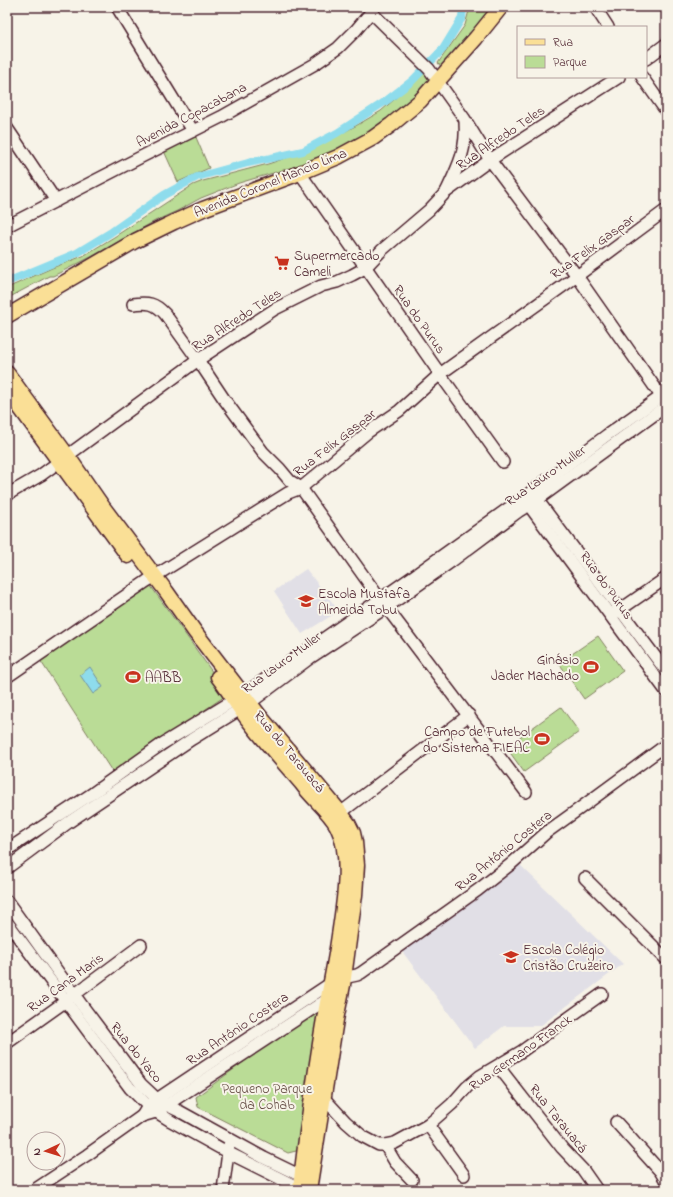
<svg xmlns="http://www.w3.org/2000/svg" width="673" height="1197" font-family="'Indie Flower',sans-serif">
<rect width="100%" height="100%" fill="#f7f3e8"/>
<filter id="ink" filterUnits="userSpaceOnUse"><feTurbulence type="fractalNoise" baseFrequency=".025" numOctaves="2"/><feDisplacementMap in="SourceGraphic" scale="8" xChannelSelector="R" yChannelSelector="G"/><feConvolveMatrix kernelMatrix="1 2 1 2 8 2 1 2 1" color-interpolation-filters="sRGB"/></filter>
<g filter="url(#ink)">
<g fill="#e1dfe6">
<polygon points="306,569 339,611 302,634 274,591"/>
<polygon points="518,863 623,964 540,1026 504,1026 475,1048 401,950"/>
</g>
<g fill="#badc96" stroke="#827e60">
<polygon points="470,7 492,7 443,69 438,63 465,25"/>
<polygon points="425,69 430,79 406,105 373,130 340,148 297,166 239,183 201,198 177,211 155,221 91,257 53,276 49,276 10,297 10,302 7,303 7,288 52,268 83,256 114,237 193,185 203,181 268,164 313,149 359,124 381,111 396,98"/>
<polygon points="195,135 209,168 178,182 164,151"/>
<polygon points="150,585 228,694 113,773 40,660"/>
<polygon points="598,636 623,671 584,699 559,663"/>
<polygon points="561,707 579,732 524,772 506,747"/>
<polygon points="314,1010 323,1010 300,1150 288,1153 198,1107 196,1097"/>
</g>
<polygon fill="#8edcec" stroke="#73909f" points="90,667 103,687 93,694 80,675"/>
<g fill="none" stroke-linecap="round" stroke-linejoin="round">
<polyline stroke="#8edcec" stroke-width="8" points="7,282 77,253 110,233 164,195 197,177 248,163 303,151 337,133 386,101 412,81 443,49 462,18 463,7"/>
<g stroke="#4a1f2b" stroke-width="14">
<g id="minor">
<polyline points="117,7 193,131"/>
<polyline points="595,7 608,27"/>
<polyline points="371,12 429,69 464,118 490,160 577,276 661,396"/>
<polyline points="646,59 666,44"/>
<polyline points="642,77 666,111"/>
<polyline points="7,128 56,201"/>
<polyline points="300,173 440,374 503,462"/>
<path d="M447 190C459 165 467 149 465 121"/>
<polyline points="7,226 143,156 221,117 315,64 338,48 356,30 371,12 374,7"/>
<path d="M133 304C148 302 155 303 165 314L198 360 224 399 263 452 280 469 290 481 301 488 380 599 526 792"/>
<polyline points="533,494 666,671"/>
<polyline points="7,496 10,493 41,475 198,360 275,309 321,286 337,282 352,275 365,268 382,250 429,210 446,192 490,160 619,77"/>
<polyline points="525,500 666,691"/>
<polyline points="614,614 666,578"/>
<polyline points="7,677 147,581 288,493 301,488 368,432 399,411 440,374 577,276 666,210"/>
<polyline points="335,817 469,715"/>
<polyline points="7,850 93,793 162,744 244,694 415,575 527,495 607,435 666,393"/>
<polyline points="7,868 69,822 192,739 250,703 310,658 387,607 452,561 519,511 537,500 666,406"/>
<polyline points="585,878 666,959"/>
<polyline points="7,901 81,1004 141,1084 157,1099 166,1105 179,1111 264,1158 301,1176 308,1178"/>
<polyline points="7,922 130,1088 150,1108 171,1121 227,1152 303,1190"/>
<polyline points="7,1043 66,1001 141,945"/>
<polyline points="498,1066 562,1148 583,1170 597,1190"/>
<polyline points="320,1094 346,1122 362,1136 379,1145 385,1145 395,1143 428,1125 452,1104 467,1087 480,1076 522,1051 602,994"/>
<polyline points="142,1116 148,1106 157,1099 331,983 343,978 357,975 361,973 478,890 511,864 547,832 579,809 666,745"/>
<polyline points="616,1122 660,1171 666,1181"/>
<polyline points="428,1125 464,1175"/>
<polyline points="385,1145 395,1162 412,1180"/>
<polyline points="34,1190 87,1155 142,1116 156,1112 332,996"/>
<polyline points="223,1190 229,1145"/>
</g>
</g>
<g stroke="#4a1f2b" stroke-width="17">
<g id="major">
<polyline points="7,316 135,241 174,222 203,209 300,173 338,157 373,138 391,125 420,101 476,38 501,7"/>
<polyline points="7,373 67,455 103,507 166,591 195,632 259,715 340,812 348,823 353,833 355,842 357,865 355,895 343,985 336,1020 309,1190"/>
<polyline points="7,390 128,556"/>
<path d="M218 677C229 691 238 707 249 721 266 743 284 763 302 784 312 798 329 811 337 826 353 857 343 908 338 942 333 974 326 1005 321 1037 313 1088 305 1139 300 1190"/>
</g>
</g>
<use href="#minor" stroke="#f7f3e8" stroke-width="11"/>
<use href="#major" stroke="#fadf96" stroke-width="14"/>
</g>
</g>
<defs>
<g id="supermarket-bare" transform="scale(1.2)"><path d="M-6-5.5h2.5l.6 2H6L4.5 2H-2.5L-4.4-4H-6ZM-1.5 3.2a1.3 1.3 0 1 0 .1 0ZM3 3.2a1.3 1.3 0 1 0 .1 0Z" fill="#c8321e" stroke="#f7f3e8" stroke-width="2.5" paint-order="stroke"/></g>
<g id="school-bare" transform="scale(1.2)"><path d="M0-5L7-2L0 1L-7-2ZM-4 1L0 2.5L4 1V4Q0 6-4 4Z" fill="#c8321e" stroke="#f7f3e8" stroke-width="2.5" paint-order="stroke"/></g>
<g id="stadium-bare" transform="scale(1.2)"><path d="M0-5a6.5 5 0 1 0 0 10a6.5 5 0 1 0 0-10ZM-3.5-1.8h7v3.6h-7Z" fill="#c8321e" stroke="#f7f3e8" stroke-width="2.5" paint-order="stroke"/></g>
</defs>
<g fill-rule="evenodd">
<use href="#supermarket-bare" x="282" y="263"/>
<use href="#school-bare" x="306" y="601"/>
<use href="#stadium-bare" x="591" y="667"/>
<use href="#stadium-bare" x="133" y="677"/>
<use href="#stadium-bare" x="542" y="739"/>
<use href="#school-bare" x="511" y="957"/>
</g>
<g text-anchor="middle" stroke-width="4" stroke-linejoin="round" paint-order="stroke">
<g font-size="14" fill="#4a1f2b" stroke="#f7f3e8">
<text transform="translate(191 114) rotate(-28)" y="5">Avenida Copacabana</text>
<text transform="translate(500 137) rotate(-34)" y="5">Rua Alfredo Teles</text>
<text transform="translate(270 182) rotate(-22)" y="5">Avenida Coronel Mancio Lima</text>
<text transform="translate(592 246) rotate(-36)" y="5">Rua Felix Gaspar</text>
<text transform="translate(236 319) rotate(-33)" y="5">Rua Alfredo Teles</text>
<text transform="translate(420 319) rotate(55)" y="5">Rua do Purus</text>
<text transform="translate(334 442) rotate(-38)" y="5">Rua Felix Gaspar</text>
<text transform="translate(545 475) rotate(-35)" y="5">Rua Lauro Muller</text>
<text transform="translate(607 585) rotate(54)" y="5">Rua do Purus</text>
<text transform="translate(281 662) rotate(-36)" y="5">Rua Lauro Muller</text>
<text transform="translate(290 751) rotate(50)" y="5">Rua do Tarauacá</text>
<text transform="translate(503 850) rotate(-39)" y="5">Rua Antônio Costera</text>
<text transform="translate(65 982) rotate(-36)" y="5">Rua Cana Maris</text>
<text transform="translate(237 1028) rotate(-34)" y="5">Rua Antônio Costera</text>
<text transform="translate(137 1052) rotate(51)" y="5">Rua do Yaco</text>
<text transform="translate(520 1052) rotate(-35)" y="5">Rua Germano Franck</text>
<text transform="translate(559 1118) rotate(51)" y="5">Rua Tarauacá</text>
</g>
<g font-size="14" fill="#4a1f2b" stroke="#f7f3e8" text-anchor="start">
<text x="294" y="260">Supermercado<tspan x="294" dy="16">Cameli</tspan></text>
<text x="318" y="598">Escola Mustafa<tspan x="318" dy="16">Almeida Tobu</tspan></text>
<text x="579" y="664" text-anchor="end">Ginásio<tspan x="579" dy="16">Jader Machado</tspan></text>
<text x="145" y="682">AABB</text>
<text x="530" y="736" text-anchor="end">Campo de Futebol<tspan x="530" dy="16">do Sistema FIEAC</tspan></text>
<text x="523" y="954">Escola Colégio<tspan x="523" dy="16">Cristão Cruzeiro</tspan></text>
</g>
<g font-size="14" fill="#664e46" stroke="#f7f3e8">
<text x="267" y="1093">Pequeno Parque<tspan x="267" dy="16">da Cohab</tspan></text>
</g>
</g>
<rect width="673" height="1197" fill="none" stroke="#f7f3e8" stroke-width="24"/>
<rect x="12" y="12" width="649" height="1173" fill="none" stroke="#4a1f2b" stroke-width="1.5" filter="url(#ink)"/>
<rect x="517" y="26" width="130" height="52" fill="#f7f3e8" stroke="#b29e9c"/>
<rect x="525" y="39" width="20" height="6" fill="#fadf96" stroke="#b29e9c"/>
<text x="553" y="46" font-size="12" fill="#4a1f2b">Rua</text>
<rect x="525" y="56" width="20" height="12" fill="#badc96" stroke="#b29e9c"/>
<text x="553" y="66" font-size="12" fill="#4a1f2b">Parque</text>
<g transform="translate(46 1151) rotate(266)"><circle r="19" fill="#f7f3e8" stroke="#b29e9c"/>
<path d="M0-3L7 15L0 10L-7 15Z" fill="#c8321e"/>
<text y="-6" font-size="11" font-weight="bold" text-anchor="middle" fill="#4a1f2b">N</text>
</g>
</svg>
